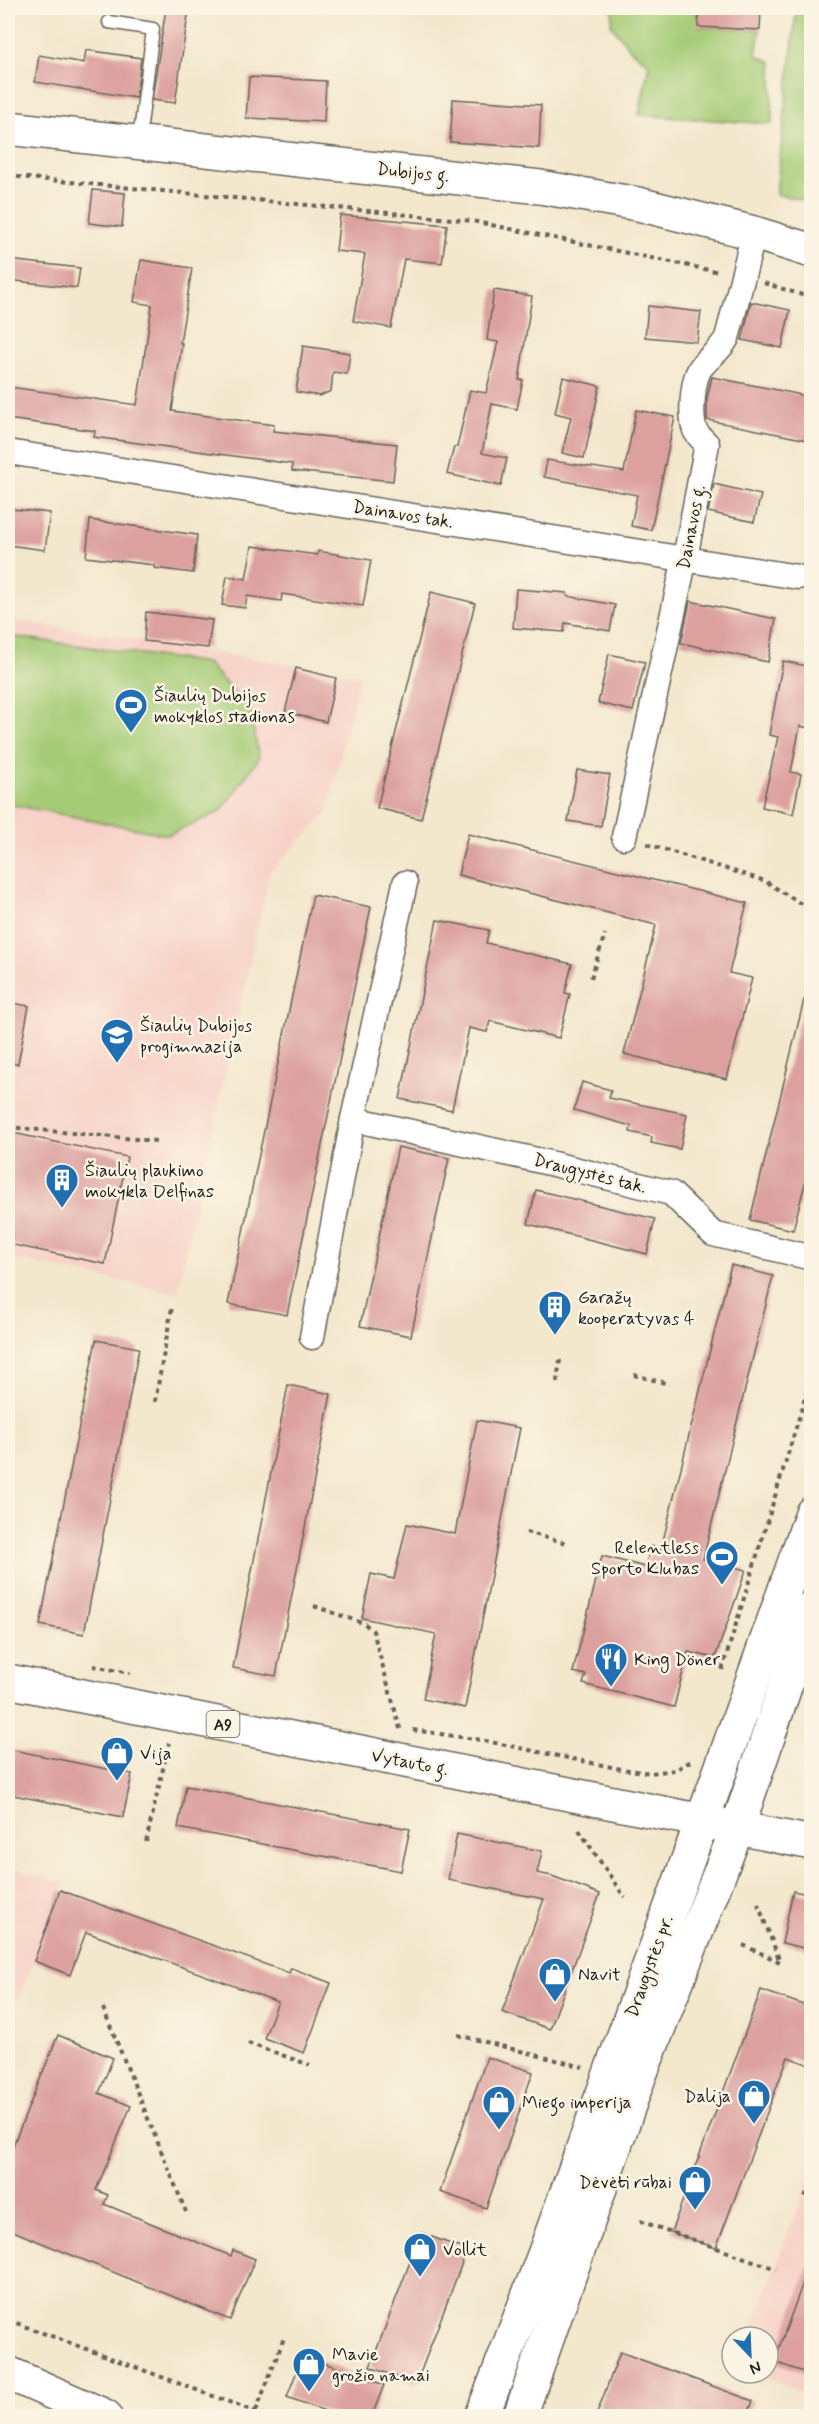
<svg xmlns="http://www.w3.org/2000/svg" width="819" height="2424" font-family="Mynerve,sans-serif">
<rect width="100%" height="100%" fill="#fcf5e5"/>
<filter id="ink" filterUnits="userSpaceOnUse"><feTurbulence type="fractalNoise" baseFrequency=".0167" numOctaves="2"/><feDisplacementMap in="SourceGraphic" scale="12" xChannelSelector="R" yChannelSelector="G"/><feConvolveMatrix kernelMatrix="1 2 1 2 8 2 1 2 1" color-interpolation-filters="sRGB"/></filter>
<filter id="wash" filterUnits="userSpaceOnUse"><feTurbulence type="fractalNoise" baseFrequency=".008" numOctaves="4" result="noise"/><feDisplacementMap in="SourceGraphic" scale="24" xChannelSelector="R" yChannelSelector="G"/><feGaussianBlur stdDeviation="1.35" result="paint"/><feColorMatrix in="noise" values="0 0 0 0 0 0 0 0 0 0 0 0 0 0 0 0 0 1.4 0 .05"/><feComposite in="paint" operator="in"/></filter>
<g filter="url(#wash)">
<rect width="100%" height="100%" fill="#f3e7cc"/>
<g fill="#f7d1c7">
<polygon points="8,619 360,676 327,814 270,871 177,1293 8,1258"/>
<polygon points="8,1867 64,1883 34,1961 8,2021"/>
<polygon points="811,2173 811,2399 788,2386 755,2373 768,2373 768,2337 749,2337"/>
</g>
<g fill="#a6cc77" stroke="#61744a" stroke-width="1.5">
<polygon points="613,8 699,8 699,27 760,30 756,55 772,62 772,124 639,115 649,64 632,51 611,25"/>
<polygon points="796,13 811,14 811,202 776,194"/>
<polygon points="8,636 207,663 250,710 259,758 220,812 168,835 8,804"/>
</g>
<g id="blocks">
<g fill="#dca09f">
<polygon points="166,8 189,8 175,103 152,100"/>
<polygon points="699,8 761,8 760,30 698,27"/>
<polygon points="86,50 141,58 136,98 35,82 39,55 84,63"/>
<polygon points="249,77 326,81 324,122 246,118"/>
<polygon points="453,99 541,105 539,148 450,142"/>
<polygon points="93,190 125,193 122,227 89,223"/>
<polygon points="340,215 447,225 442,263 404,259 391,328 353,321 365,254 336,251"/>
<polygon points="8,260 80,268 77,288 8,280"/>
<polygon points="141,260 192,268 180,343 182,343 172,411 274,425 273,431 397,444 393,481 292,471 292,464 94,437 95,431 8,419 10,387 137,405 152,305 134,302"/>
<polygon points="494,290 532,296 519,380 523,380 517,409 492,404 482,453 507,458 501,486 447,474 454,447 457,447 470,390 486,393 498,342 487,340"/>
<polygon points="751,302 790,310 782,348 742,340"/>
<polygon points="648,306 701,312 697,342 645,337"/>
<polygon points="303,346 350,353 347,374 333,372 331,391 320,396 296,392"/>
<polygon points="563,377 600,386 584,458 562,453 571,417 555,413"/>
<polygon points="712,377 812,397 812,441 707,420 707,398"/>
<polygon points="636,410 675,417 651,530 631,526 637,495 544,477 547,460 624,472"/>
<polygon points="714,484 761,495 754,522 708,512"/>
<polygon points="12,509 50,513 45,550 8,545"/>
<polygon points="90,520 197,535 193,573 154,568 154,565 86,557"/>
<polygon points="252,546 317,555 318,551 371,560 363,606 282,594 281,601 247,596 245,608 222,605 227,576 246,579"/>
<polygon points="516,589 567,593 567,596 615,605 610,631 565,623 564,632 513,628"/>
<polygon points="431,592 475,603 421,819 377,808"/>
<polygon points="690,601 776,619 768,662 681,643"/>
<polygon points="146,612 212,620 208,648 144,641"/>
<polygon points="609,654 645,662 633,711 598,703"/>
<polygon points="783,661 812,667 812,729 800,726 791,772 801,774 793,814 762,807 778,737 769,735"/>
<polygon points="296,668 336,678 326,722 285,712"/>
<polygon points="577,770 610,775 601,826 568,821"/>
<polygon points="468,834 747,903 729,973 752,978 727,1079 624,1054 656,925 458,875"/>
<polygon points="313,895 371,907 287,1315 228,1304"/>
<polygon points="437,920 489,930 486,943 572,964 565,993 570,994 559,1038 490,1021 487,1032 469,1028 452,1110 400,1099"/>
<polygon points="804,1000 812,1001 812,1156 793,1230 750,1220"/>
<polygon points="8,1002 29,1006 18,1064 8,1063"/>
<polygon points="582,1082 611,1090 609,1098 687,1114 680,1149 651,1143 652,1137 630,1132 631,1126 574,1110"/>
<polygon points="8,1132 127,1157 105,1264 8,1244"/>
<polygon points="398,1147 449,1158 411,1336 360,1326"/>
<polygon points="536,1190 655,1219 647,1254 528,1224"/>
<polygon points="731,1265 773,1276 703,1559 746,1570 715,1658 688,1652 674,1707 583,1684 586,1675 573,1672 602,1556 645,1567 651,1546 661,1549"/>
<polygon points="96,1340 139,1348 84,1634 40,1625"/>
<polygon points="288,1385 331,1394 276,1676 233,1668"/>
<polygon points="477,1420 520,1428 465,1708 423,1699 436,1634 362,1618 371,1574 394,1579 407,1524 455,1534"/>
<polygon points="8,1749 132,1774 123,1817 8,1794"/>
<polygon points="186,1786 410,1829 401,1871 178,1828"/>
<polygon points="457,1834 542,1851 537,1873 552,1876 600,1894 550,2029 502,2012 544,1899 448,1880"/>
<polygon points="60,1890 289,1973 291,1968 331,1983 304,2053 264,2038 278,2002 86,1932 70,1975 34,1961"/>
<polygon points="793,1891 812,1895 812,1950 782,1943"/>
<polygon points="761,1990 812,2008 812,2066 788,2057 716,2248 671,2232"/>
<polygon points="58,2035 113,2058 99,2093 131,2106 96,2190 108,2195 104,2204 231,2256 233,2250 255,2259 230,2320 8,2229 8,2158"/>
<polygon points="487,2057 533,2072 486,2208 440,2192"/>
<polygon points="421,2233 467,2250 416,2384 370,2367"/>
<polygon points="809,2266 812,2267 812,2375 774,2362"/>
<polygon points="620,2352 753,2401 747,2416 596,2416"/>
<polygon points="303,2355 384,2385 372,2416 338,2416 287,2397"/>
</g>
</g>
</g>
<g filter="url(#ink)">
<use href="#blocks" fill-opacity="0" stroke="#67635a" stroke-width="1.5"/>
<g fill="none" stroke-linecap="round" stroke-linejoin="round">
<g stroke="#67635a" stroke-width="15">
<polyline id="service" points="109,22 153,29 139,141"/>
</g>
<g stroke="#67635a" stroke-width="27">
<g id="minor">
<polyline points="8,452 798,577"/>
<path d="M624 837 685 558 707 444C703 440 697 435 695 430 690 416 692 377 702 366 712 354 719 352 727 338L754 233"/>
<polyline points="353,1119 541,1161 671,1193 713,1234 812,1258"/>
<polyline points="312,1337 353,1119 405,883"/>
</g>
</g>
<g stroke="#67635a" stroke-width="36">
<g id="secondary">
<polyline points="8,2373 105,2416"/>
<polyline points="482,2416 544,2255 726,1755 812,1513"/>
<polyline points="520,2416 638,2080 737,1829 812,1607"/>
</g>
</g>
<g stroke="#67635a" stroke-width="36">
<polyline id="primary" points="8,128 540,187 638,204 754,233 812,251"/>
</g>
<g stroke="#67635a" stroke-width="36">
<polyline id="trunk" points="8,1681 812,1843"/>
</g>
<g stroke="#67635a" stroke-width="4" stroke-dasharray="4.5 4.5" stroke-linecap="butt">
<polyline points="8,176 472,221 719,272"/>
<polyline points="764,283 812,298"/>
<polyline points="647,844 765,881 812,911"/>
<polyline points="591,978 605,934"/>
<polyline points="8,1127 156,1141"/>
<polyline points="634,1375 669,1384"/>
<polyline points="557,1382 560,1360"/>
<polyline points="155,1402 172,1307"/>
<polyline points="526,1532 566,1543"/>
<polyline points="314,1606 365,1624 373,1631 401,1732"/>
<polyline points="93,1666 130,1673"/>
<polyline points="722,1670 812,1375"/>
<polyline points="413,1730 481,1740 621,1769 651,1773 675,1770 693,1760"/>
<polyline points="579,1830 625,1898"/>
<polyline points="146,1842 169,1743"/>
<polyline points="743,1945 780,1962 758,1904"/>
<polyline points="103,2008 186,2212"/>
<polyline points="458,2035 583,2067"/>
<polyline points="248,2043 310,2065"/>
<polyline points="804,2194 812,2197"/>
<polyline points="640,2221 776,2269"/>
<polyline points="8,2320 267,2416"/>
<polyline points="256,2411 284,2338"/>
</g>
<use href="#service" stroke="#fff" stroke-width="12"/>
<use href="#minor" stroke="#fff" stroke-width="24"/>
<use href="#secondary" stroke="#fff" stroke-width="33"/>
<use href="#primary" stroke="#fff" stroke-width="33"/>
<use href="#trunk" stroke="#fff" stroke-width="33"/>
</g>
</g>
<defs>
<g id="stadium-pin" transform="scale(1.725)"><path d="M0 17L-7.5 6A9.5 9.5 0 1 1 7.5 6Z" fill="#1f6fb2" stroke="#fcf5e5"/><path d="M0-5a6.5 5 0 1 0 0 10a6.5 5 0 1 0 0-10ZM-3.5-1.8h7v3.6h-7Z" fill="#fff"/></g>
<g id="school-pin" transform="scale(1.725)"><path d="M0 17L-7.5 6A9.5 9.5 0 1 1 7.5 6Z" fill="#1f6fb2" stroke="#fcf5e5"/><path d="M0-5L7-2L0 1L-7-2ZM-4 1L0 2.5L4 1V4Q0 6-4 4Z" fill="#fff"/></g>
<g id="building-pin" transform="scale(1.725)"><path d="M0 17L-7.5 6A9.5 9.5 0 1 1 7.5 6Z" fill="#1f6fb2" stroke="#fcf5e5"/><path d="M-4-6H4V6H1V3H-1V6H-4ZM-2.5-4.3h1.7v1.8h-1.7ZM.8-4.3h1.7v1.8H.8ZM-2.5-1h1.7V.8h-1.7ZM.8-1h1.7V.8H.8Z" fill="#fff"/></g>
<g id="restaurant-pin" transform="scale(1.725)"><path d="M0 17L-7.5 6A9.5 9.5 0 1 1 7.5 6Z" fill="#1f6fb2" stroke="#fcf5e5"/><path d="M-5-6h1v4h1v-4h1v4h1v-4h1v5L-1.5 .5V6h-2V.5L-5-1ZM5-6V6H3V1.5H1.5Q1.5-4 5-6Z" fill="#fff"/></g>
<g id="shop-pin" transform="scale(1.725)"><path d="M0 17L-7.5 6A9.5 9.5 0 1 1 7.5 6Z" fill="#1f6fb2" stroke="#fcf5e5"/><path d="M-5-2.5h2.3a2.7 3.5 0 0 1 5.4 0H5L5.5 6h-11ZM-1.5-2.5h3a1.5 2.3 0 0 0-3 0Z" fill="#fff"/></g>
</defs>
<g fill-rule="evenodd">
<use href="#stadium-pin" x="131" y="705"/>
<use href="#school-pin" x="117" y="1035"/>
<use href="#building-pin" x="62" y="1180"/>
<use href="#building-pin" x="555" y="1307"/>
<use href="#stadium-pin" x="722" y="1557"/>
<use href="#restaurant-pin" x="611" y="1659"/>
<use href="#shop-pin" x="117" y="1753"/>
<use href="#shop-pin" x="555" y="1974"/>
<use href="#shop-pin" x="754" y="2096"/>
<use href="#shop-pin" x="499" y="2102"/>
<use href="#shop-pin" x="695" y="2182"/>
<use href="#shop-pin" x="420" y="2249"/>
<use href="#shop-pin" x="309" y="2364"/>
</g>
<g text-anchor="middle" stroke-width="5" stroke-linejoin="round" paint-order="stroke">
<rect fill="#fcf5e5" stroke="#5f5d58" stroke-width="1.5" x="206.5" y="1711" width="33" height="26" rx="4.5"/>
<g font-size="16" font-weight="bold" fill="#1c1c1c">
<text x="223" y="1730">A9</text>
</g>
<g font-size="18" fill="#1c1c1c" stroke="#fcf5e5">
<text transform="translate(413 172) rotate(6)" y="6">Dubijos g.</text>
<text transform="translate(403 514) rotate(9)" y="6">Dainavos tak.</text>
<text transform="translate(691 527) rotate(-79)" y="6">Dainavos g.</text>
<text transform="translate(590 1173) rotate(14)" y="6">Draugystės tak.</text>
<text transform="translate(410 1762) rotate(11)" y="6">Vytauto g.</text>
<text transform="translate(649 1966) rotate(-70)" y="6">Draugystės pr.</text>
</g>
<g font-size="18" fill="#1c1c1c" stroke="#fcf5e5" text-anchor="start">
<text x="154" y="701">Šiaulių Dubijos<tspan x="154" dy="21">mokyklos stadionas</tspan></text>
<text x="140" y="1031">Šiaulių Dubijos<tspan x="140" dy="21">progimnazija</tspan></text>
<text x="85" y="1176">Šiaulių plaukimo<tspan x="85" dy="21">mokykla Delfinas</tspan></text>
<text x="578" y="1303">Garažų<tspan x="578" dy="21">kooperatyvas 4</tspan></text>
<text x="699" y="1553" text-anchor="end">Relentless<tspan x="699" dy="21">Sporto Klubas</tspan></text>
<text x="634" y="1665">King Döner</text>
<text x="140" y="1759">Vija</text>
<text x="578" y="1980">Navit</text>
<text x="731" y="2102" text-anchor="end">Dalija</text>
<text x="522" y="2108">Miego imperija</text>
<text x="672" y="2188" text-anchor="end">Dėvėti rūbai</text>
<text x="443" y="2255">Vollit</text>
<text x="332" y="2360">Mavie<tspan x="332" dy="21">grožio namai</tspan></text>
</g>
</g>
<rect width="819" height="2424" fill="none" stroke="#fcf5e5" stroke-width="30"/>
<g transform="translate(750 2355) rotate(157)"><circle r="28" fill="#fcf5e5" stroke="#a29e95" stroke-width="1.5"/>
<path d="M0-4.5L10 22L0 15L-10 22Z" fill="#1f6fb2"/>
<text y="-9" font-size="16" font-weight="bold" text-anchor="middle" fill="#1c1c1c">N</text>
</g>
</svg>
